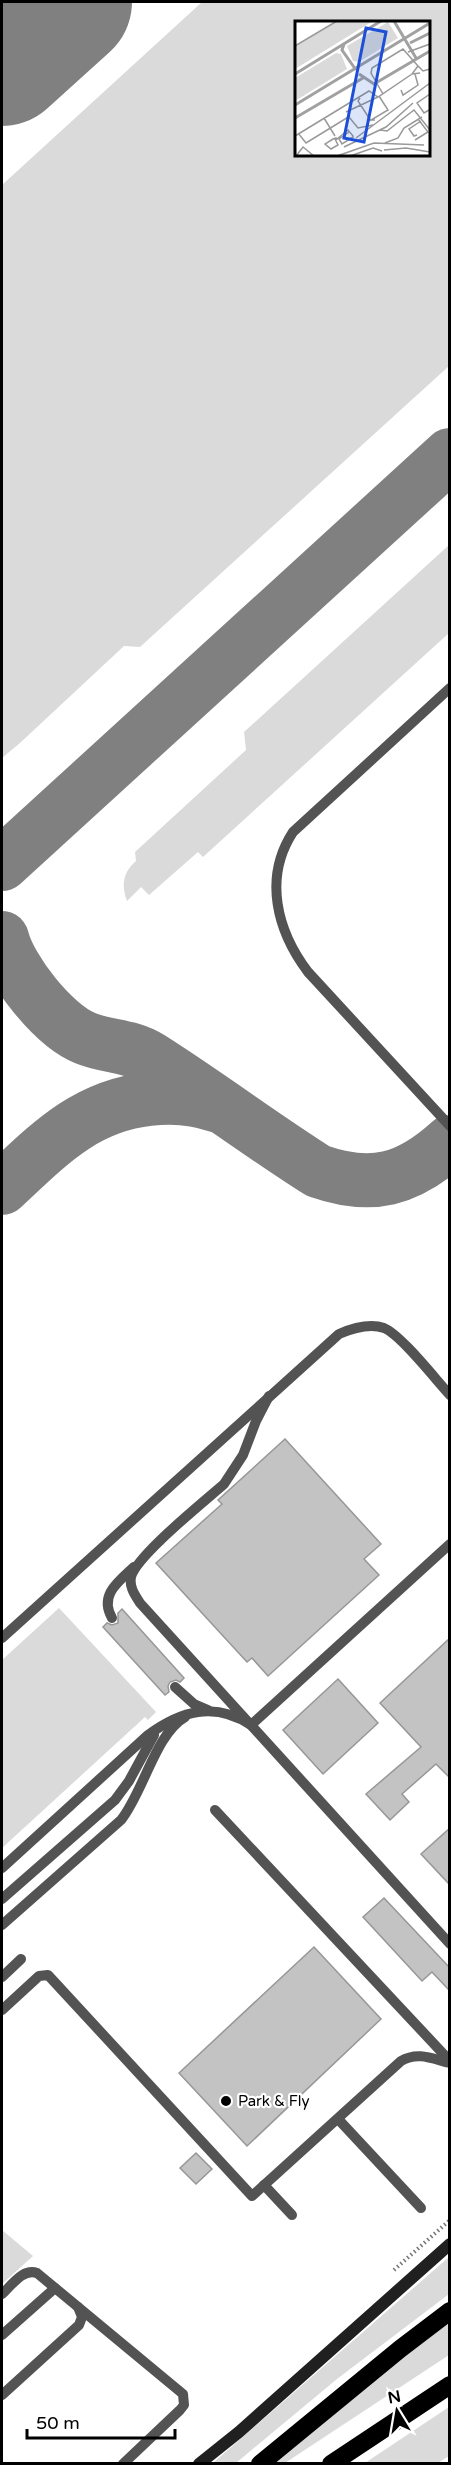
<svg xmlns="http://www.w3.org/2000/svg" width="451" height="2465" font-family="'Varela Round',sans-serif">
<rect width="100%" height="100%" fill="#fff"/>
<g fill="#dadada" fill-rule="evenodd">
<path d="M202 2H449V366L140 647 124 646 20 743 2 758V185ZM428 22V154H296V22Z"/>
<path d="M449 545V633L203 857 198 852 149 895 141 887 127 901C121 885 123 872 136 861L135 852 246 750 244 732Z"/>
<polygon points="59,1608 156,1712 148,1720 145,1717 2,1848 2,1660"/>
<polygon points="2,2230 33,2256 2,2284"/>
<polygon points="449,2257 449,2294 337,2379 236,2463 213,2463"/>
<polygon points="449,2323 449,2355 285,2463 271,2464 406,2355"/>
<polygon points="449,2407 449,2456 438,2463 365,2463"/>
</g>
<g fill="none" stroke-linecap="round" stroke-linejoin="round">
<g stroke="#808080" stroke-width="54">
<polyline points="2,864 450,455"/>
<path d="M2 938C10 970 53 1025 85 1038 106 1047 130 1045 150 1058 207 1094 261 1135 318 1171 372 1190 408 1180 450 1142"/>
<path d="M2 1188C47 1146 84 1106 149 1099 173 1096 196 1098 218 1106"/>
</g>
<polyline stroke="#808080" stroke-width="134" points="2,59 65,2"/>
</g>
<g fill="#c3c3c3" stroke="#979797" stroke-width="1.5">
<polygon points="285,1439 381,1544 364,1559 379,1575 268,1676 252,1658 247,1662 156,1563 222,1504 218,1500"/>
<polygon points="122,1609 184,1678 180,1682 176,1680 170,1682 168,1686 169,1692 165,1695 103,1627 107,1623 112,1625 118,1623 118,1613"/>
<polygon points="450,1638 450,1778 436,1764 402,1794 409,1802 390,1820 366,1794 421,1747 380,1703"/>
<polygon points="338,1679 378,1723 323,1774 283,1730"/>
<polygon points="450,1828 450,1885 421,1854"/>
<polygon points="384,1898 450,1968 450,1991 432,1972 422,1981 363,1917"/>
<polygon points="314,1947 381,2019 247,2146 179,2073"/>
<polygon points="196,2153 212,2169 196,2184 180,2168"/>
</g>
<g fill="none" stroke-linecap="round" stroke-linejoin="round">
<polyline stroke="#757575" stroke-width="4" stroke-dasharray="1.5 3" stroke-linecap="butt" points="394,2270 450,2220"/>
<g stroke="#535353" stroke-width="10">
<path d="M450 688 293 832C263 878 277 931 308 972L450 1126"/>
<path d="M269 1396 256 1421 243 1455 224 1484C205 1501 136 1556 131 1577 129 1587 135 1595 140 1603L450 1944"/>
<path d="M112 1618C99 1595 118 1582 134 1567"/>
<path d="M2 1638 339 1334C353 1328 369 1323 384 1328 401 1335 436 1380 450 1395"/>
<polyline points="175,1687 194,1704 208,1710"/>
<polyline points="215,1810 450,2061"/>
<path d="M2 1868 148 1735C181 1711 214 1701 251 1725L450 1544"/>
<polyline points="2,1899 115,1800 129,1781 154,1735"/>
<path d="M2 1925 121 1820C143 1793 156 1733 185 1717"/>
<polyline points="2,1977 21,1959"/>
<path d="M2 2010 39 1976 48 1975 252 2196 401 2061C418 2051 433 2059 450 2063"/>
<polyline points="338,2119 421,2208"/>
<polyline points="264,2185 292,2215"/>
<path d="M2 2294C12 2285 23 2268 37 2273L183 2394 184 2405 180 2410 123 2464"/>
<polyline points="2,2335 55,2288"/>
<polyline points="2,2395 79,2325 82,2317 78,2307"/>
</g>
<polyline stroke="#202020" stroke-width="12" points="199,2464 239,2432 450,2244"/>
<g stroke="#000" stroke-width="18">
<polyline points="260,2464 400,2349 450,2311"/>
<polyline points="331,2464 450,2385"/>
</g>
</g>
<circle fill="#000" stroke="#fff" stroke-width="2" cx="226" cy="2101" r="6"/>
<g text-anchor="middle" stroke-width="4.5" stroke-linejoin="round" paint-order="stroke">
<g font-size="15" fill="#000" stroke="#fff" text-anchor="start">
<text x="238" y="2106">Park &amp; Fly</text>
</g>
</g>
<g transform="translate(295 21)">
<rect width="135" height="135" fill="#fff"/>
<path d="M43 0H78L0 48V26ZM93 1 103 17 64 41 58 40 52 25ZM41 32 46 33 52 48 0 80V57Z" fill="#dadada"/>
<path fill="none" stroke="#a1a1a1" stroke-width="3" d="M99 0 121 37M115 22 135 12M49 23 47 29 61 49M0 53 86 0M64 53 79 63 135 30M0 84 135 2M0 97 68 57"/>
<path fill="none" stroke="#999" stroke-width="1.5" d="M0 25 42 0M113 31 135 23M125 52 117 53 123 45 128 50 135 48M106 69 108 74 123 64 120 53M88 73 76 52 77 47 108 28 123 45M65 77 63 80 76 100M134 89 129 92 122 82 135 73M51 91 83 76M54 96 63 107 78 104M29 97 40 115M80 99H76L93 89 84 75M85 109 92 110 119 89 135 109M3 112 11 122 55 95M122 114 119 115 114 108 126 100M0 115 74 70 83 76 117 53M61 117 135 62M40 118 43 124 36 128 30 123 38 118 41 117 42 119M42 118 53 109 58 115V116L47 123 44 118 54 111M120 119 133 111 123 98M90 122 103 117 109 107 127 96M49 126 91 106 118 82M89 129 111 127 135 131M1 135 8 126 19 135M42 135 79 122 129 124M55 135 78 127 87 130"/>
<path fill="#1d4ed8" fill-opacity="0.15" stroke="#1d4ed8" stroke-width="3" d="M71 7 91 11 69 121 49 117Z"/>
<rect width="135" height="135" fill="none" stroke="#000" stroke-width="3"/>
</g>
<rect width="451" height="2465" fill="none" stroke="#000000" stroke-width="6"/>
<g transform="translate(397 2411) rotate(349)" stroke="#ffffff" stroke-width="4.5" paint-order="stroke">
<path d="M0-4.5L10 22L0 15L-10 22Z" fill="#000000"/>
<text y="-9" font-size="16" font-weight="bold" text-anchor="middle" fill="#000000">N</text>
</g>
<path d="M27 2429v9h148v-9" fill="none" stroke="#000000" stroke-width="3"/>
<text x="36" y="2429" font-size="18" fill="#000000" stroke="#ffffff" stroke-width="4.5" paint-order="stroke">50 m</text>
</svg>
